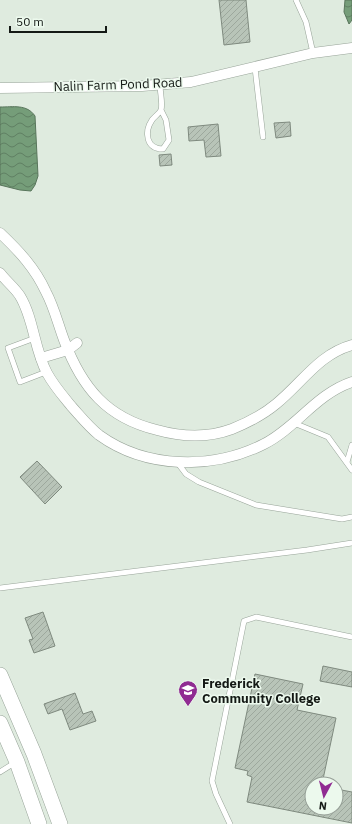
<svg xmlns="http://www.w3.org/2000/svg" width="352" height="824" font-family="'IBM Plex Sans',sans-serif">
<defs>
<pattern id="water-waves" width="16" height="10" patternUnits="userSpaceOnUse"><rect width="16" height="10" fill="#759d79"/><path d="M0 5q4-4 8 0t8 0" fill="none" stroke="#5f7f62"/></pattern>
<pattern id="building-hatch" width="6" height="6" patternUnits="userSpaceOnUse"><rect width="6" height="6" fill="#b8c4b8"/><path d="M-1 1l2-2M0 6l6-6M5 7l2-2" fill="none" stroke="#9da89d"/></pattern>
</defs>
<rect width="100%" height="100%" fill="#dfebdf"/>
<g fill="url(#water-waves)" stroke="#58755b">
<polygon points="345,0 352,0 352,20 349,24 344,12"/>
<path d="M0 107C13 107 27 104 35 116L38 176 35 185 31 191 20 190 0 185Z"/>
</g>
<g fill="url(#building-hatch)" stroke="#7f8a7f">
<polygon points="219,0 246,0 250,42 224,45"/>
<polygon points="290,122 291,136 276,138 274,123"/>
<polygon points="218,124 221,156 206,157 204,140 189,141 188,127"/>
<polygon points="171,154 172,165 160,166 159,155"/>
<polygon points="37,461 62,487 45,504 20,477"/>
<polygon points="43,612 55,646 34,653 29,640 33,639 25,618"/>
<polygon points="323,666 352,672 352,687 320,681"/>
<polygon points="255,674 303,684 297,710 336,718 322,784 312,784 312,808 336,808 336,789 352,792 352,823 247,802 252,777 247,775 248,771 235,768"/>
<polygon points="75,693 83,714 92,711 96,721 70,730 62,709 48,714 44,704"/>
</g>
<g fill="none" stroke-linecap="round" stroke-linejoin="round">
<g stroke="#98a499" stroke-width="6">
<g id="lane">
<polyline points="296,0 306,22 313,53"/>
<polyline points="255,68 263,137"/>
<path d="M160 85C160 92 163 104 161 110 159 114 154 117 152 120 144 132 146 149 163 149L169 140 166 120 161 110"/>
<polyline points="35,338 8,348 20,382 46,372"/>
<polyline points="294,423 328,437 352,470"/>
<polyline points="177,462 186,474 199,482 256,505 342,519 352,517"/>
<polyline points="347,462 352,445"/>
<polyline points="0,588 307,550 352,543"/>
<polyline points="0,772 16,762"/>
<polyline points="230,824 216,794 212,781 244,621 256,617 352,637"/>
</g>
</g>
<g stroke="#98a499" stroke-width="11">
<g id="street">
<polyline points="0,88 142,86 191,82 313,53 352,48"/>
<path d="M0 233C19 251 35 268 46 292 54 307 58 324 64 340 82 388 107 418 157 430 182 437 208 438 232 429 247 423 264 414 276 404 302 383 319 354 352 345"/>
<path d="M0 273C6 281 15 288 20 296 34 319 34 349 47 373 54 386 63 396 72 407 81 417 89 427 99 435 146 469 213 470 264 444 296 428 316 394 352 382"/>
<polyline points="41,358 68,350 77,343"/>
</g>
</g>
<g stroke="#98a499" stroke-width="16">
<g id="secondary">
<polyline points="0,675 34,754 60,824"/>
<polyline points="0,723 17,762 39,824"/>
</g>
</g>
<use href="#lane" stroke="#fff" stroke-width="5"/>
<use href="#street" stroke="#fff" stroke-width="10"/>
<use href="#secondary" stroke="#fff" stroke-width="15"/>
</g>
<defs>
<g id="university-pin" transform="scale(1)"><path d="M0 17L-7.5 6A9.5 9.5 0 1 1 7.5 6Z" fill="#902b92" stroke="#ecf9ed"/><path d="M0-5L7-2L0 1L-7-2ZM-4 1L0 2.5L4 1V4Q0 6-4 4Z" fill="#fff"/></g>
</defs>
<g fill-rule="evenodd">
<use href="#university-pin" x="188" y="690"/>
</g>
<g text-anchor="middle" stroke-width="3" stroke-linejoin="round" paint-order="stroke">
<g font-size="13" fill="#141915" stroke="#ecf9ed">
<text transform="translate(118 84) rotate(-2)" y="5">Nalin Farm Pond Road</text>
</g>
<g font-size="13" font-weight="bold" fill="#141915" stroke="#ecf9ed" text-anchor="start">
<text x="202" y="688">Frederick<tspan x="202" dy="15">Community College</tspan></text>
</g>
</g>
<g transform="translate(324 796) rotate(187)"><circle r="19" fill="#ecf9ed" stroke="#969f97"/>
<path d="M0-3L7 15L0 10L-7 15Z" fill="#902b92"/>
<text y="-6" font-size="11" font-weight="bold" text-anchor="middle" fill="#141915">N</text>
</g>
<path d="M10 26v6h96v-6" fill="none" stroke="#141915" stroke-width="2"/>
<text x="16" y="26" font-size="12" fill="#141915" stroke="#ecf9ed" stroke-width="3" paint-order="stroke">50 m</text>
</svg>
